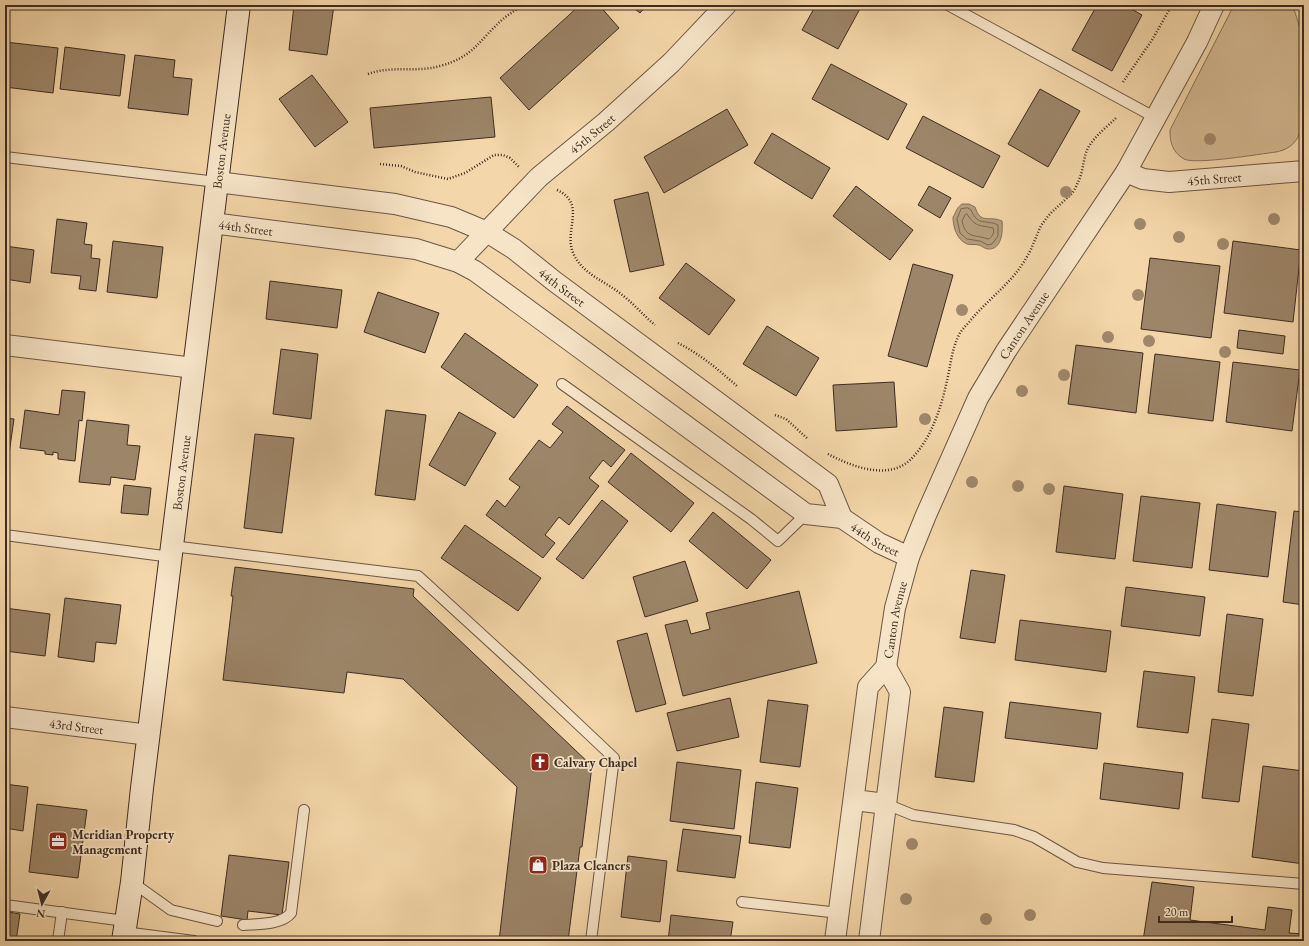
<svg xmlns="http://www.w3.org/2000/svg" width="1309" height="946" font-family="'EB Garamond',serif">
<rect width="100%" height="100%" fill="#f3d6a9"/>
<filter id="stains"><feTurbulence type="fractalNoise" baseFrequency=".005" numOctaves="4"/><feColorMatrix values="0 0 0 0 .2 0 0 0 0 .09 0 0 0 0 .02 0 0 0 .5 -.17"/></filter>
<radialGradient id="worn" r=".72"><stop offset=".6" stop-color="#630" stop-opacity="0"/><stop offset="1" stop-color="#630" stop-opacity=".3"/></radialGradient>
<path fill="#d4b992" stroke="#89735a" d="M1234 5H1292C1296 14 1299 24 1301 34 1305 54 1307 120 1298 137 1293 146 1286 150 1276 152 1260 154 1195 165 1184 159 1172 152 1170 142 1170 130Z"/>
<path fill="#b59d7b" stroke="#857057" d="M962 204H969L975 207C981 225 988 215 1002 221 1003 231 1002 250 988 249 985 249 982 246 979 245 975 244 971 245 967 244 957 240 953 227 953 217 956 213 956 208 962 204Z"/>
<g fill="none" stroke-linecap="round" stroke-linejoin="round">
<g stroke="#7a654e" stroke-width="1">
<path d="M968 208 971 210C978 227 986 219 998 225V236L992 244 988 245 980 241 967 239 960 233 957 219 961 209Z"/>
<path d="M967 214C975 227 979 225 993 228 995 232 992 238 988 239 974 234 966 239 962 221L965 215Z"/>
</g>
</g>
<g fill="#9c8568" stroke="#3e2d21">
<polygon points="294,5 334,5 327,55 289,50"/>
<polygon points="580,5 599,5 619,28 529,110 500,78"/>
<polygon points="630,5 647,5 640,13"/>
<polygon points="816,5 862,5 838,49 802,30"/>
<polygon points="1097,5 1124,5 1142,15 1112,71 1072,50"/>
<polygon points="5,42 58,48 53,93 5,87"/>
<polygon points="65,47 125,55 120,96 60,89"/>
<polygon points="135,55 175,60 173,77 192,79 188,115 128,108"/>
<polygon points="831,64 907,104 888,140 812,99"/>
<polygon points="312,75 348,122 315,147 279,99"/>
<polygon points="1040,89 1080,111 1048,167 1008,144"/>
<polygon points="491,97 495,137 374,148 370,108"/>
<polygon points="727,109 748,145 664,193 644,157"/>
<polygon points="923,116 1000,156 983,188 906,148"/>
<polygon points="772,133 830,168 812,199 754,163"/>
<polygon points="856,186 913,230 890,260 833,216"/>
<polygon points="929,186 951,198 940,218 918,205"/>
<polygon points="648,192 664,265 630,272 614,200"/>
<polygon points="57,219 87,223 84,244 92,245 91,258 100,259 96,291 79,289 81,276 51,273"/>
<polygon points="113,241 163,247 157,298 107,292"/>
<polygon points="1233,241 1301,250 1293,322 1224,313"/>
<polygon points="5,246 34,250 30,283 5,279"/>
<polygon points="1150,258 1220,266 1211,338 1141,329"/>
<polygon points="686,263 735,300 709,335 659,298"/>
<polygon points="913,264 953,275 927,367 888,356"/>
<polygon points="270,281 342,290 337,328 266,319"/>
<polygon points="378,292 439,313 425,353 364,332"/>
<polygon points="767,326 819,358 796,396 743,364"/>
<polygon points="1239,330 1285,336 1283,354 1237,348"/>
<polygon points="465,333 538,385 514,418 441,367"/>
<polygon points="1076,345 1143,353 1136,413 1068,404"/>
<polygon points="281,349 318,354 311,419 273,414"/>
<polygon points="1155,354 1220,362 1213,421 1148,413"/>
<polygon points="1233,362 1300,370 1292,431 1226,422"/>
<polygon points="894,382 897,427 836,431 833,385"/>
<polygon points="62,390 85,392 82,421 79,420 75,461 58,459 58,453 53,452 53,455 45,454 45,451 20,448 25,410 59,415"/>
<polygon points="567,406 625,450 611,467 603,460 589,478 599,486 569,525 559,517 545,535 555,543 543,558 486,515 497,500 505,507 520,487 509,479 539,440 550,448 563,432 552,424"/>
<polygon points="386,410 426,415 415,500 375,495"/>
<polygon points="459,412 496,433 465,486 429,465"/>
<polygon points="5,418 14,419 9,454 5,454"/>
<polygon points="87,420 129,425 127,445 140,446 135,480 111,477 110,485 79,482"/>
<polygon points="255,434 294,438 282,533 244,528"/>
<polygon points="631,453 694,503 671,532 608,482"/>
<polygon points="124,485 151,488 148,515 121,513"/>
<polygon points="1064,486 1123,494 1115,559 1056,552"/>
<polygon points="1141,496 1200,503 1192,568 1133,561"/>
<polygon points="602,500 628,521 583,579 556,559"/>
<polygon points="1217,504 1276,512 1268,577 1209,570"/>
<polygon points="1294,511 1304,512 1304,605 1283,602"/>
<polygon points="713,512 771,560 747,589 689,541"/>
<polygon points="465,525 541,578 518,611 441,558"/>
<polygon points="685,561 698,601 645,617 633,577"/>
<polygon points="235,567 414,589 413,596 592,766 582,847 580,847 568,941 499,941 517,787 403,679 347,672 344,693 223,680 233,596 231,596"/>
<polygon points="971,570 1005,575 995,643 960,638"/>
<polygon points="1126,587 1205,597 1200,636 1121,626"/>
<polygon points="799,591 817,663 683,696 665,625 687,620 691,634 710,629 706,613"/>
<polygon points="65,598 121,605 116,644 96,642 94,662 58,657"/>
<polygon points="5,608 50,614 45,656 5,651"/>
<polygon points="1227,614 1263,619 1253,696 1218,692"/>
<polygon points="1020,620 1111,631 1106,672 1015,660"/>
<polygon points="647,633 666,704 636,712 617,641"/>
<polygon points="1144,671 1195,677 1188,733 1137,727"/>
<polygon points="730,698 739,737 677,751 667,713"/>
<polygon points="768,700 808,705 800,767 760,762"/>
<polygon points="1010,702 1101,713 1097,749 1005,738"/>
<polygon points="944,707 983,712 974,782 935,777"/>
<polygon points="1212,719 1249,724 1239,802 1202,798"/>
<polygon points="677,762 741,770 734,829 670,821"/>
<polygon points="1104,763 1183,773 1179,809 1100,799"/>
<polygon points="1263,766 1304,771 1304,864 1252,857"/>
<polygon points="756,782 798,788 790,848 749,843"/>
<polygon points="5,784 28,787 23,831 5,828"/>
<polygon points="37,804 87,810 78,878 29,872"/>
<polygon points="683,829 741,836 735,878 677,871"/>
<polygon points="229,855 289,862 282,915 248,911 247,920 221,916"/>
<polygon points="628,856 667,861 660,922 621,917"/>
<polygon points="1152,882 1194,887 1190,920 1265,930 1268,907 1292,910 1289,933 1304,934 1304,941 1143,941"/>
<polygon points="8,912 20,914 16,941 5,941 5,916 8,917"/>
<polygon points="671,915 733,922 730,941 668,941"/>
</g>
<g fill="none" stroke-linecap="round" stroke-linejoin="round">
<g stroke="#6b5743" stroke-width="12">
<g id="lane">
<polyline points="948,5 1156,118"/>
<polyline points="5,157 217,182"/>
<polyline points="562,384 751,519 778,541 806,514"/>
<polyline points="5,535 171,557"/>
<polyline points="172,546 418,576 526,675 614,758 591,941"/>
<polyline points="886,804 913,815 1014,830 1034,837 1077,862 1103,868 1304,884"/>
<polyline points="132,882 171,910 217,921"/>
<polyline points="742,902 839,913"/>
<polyline points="5,905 125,921"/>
<path d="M243 925C257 924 282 925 291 913L304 810"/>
<polyline points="124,932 194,941"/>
<polyline points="58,941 62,912"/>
</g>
</g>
<g stroke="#6b5743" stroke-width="22">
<g id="street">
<path id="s1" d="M1126 172 1143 179 1169 182 1304 171"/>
<path id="s2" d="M217 182 395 204 451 217 487 232 514 249 554 281 828 484 842 518"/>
<path id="s3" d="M212 223 416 249 458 262 475 271 806 514 842 518 879 543 909 557"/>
<path id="s4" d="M458 262 539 177 606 122 671 63 726 5"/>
<polyline points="5,345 194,368"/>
<path id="s5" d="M5 717 149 735"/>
<polyline points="854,800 886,804"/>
<path id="s6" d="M835 941 868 687 886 667 895 608 909 557 926 515 978 398 1006 351 1126 172 1197 42 1214 5"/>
<polyline points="869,941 900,692 886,667"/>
</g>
</g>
<g stroke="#3e2d21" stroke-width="24">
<g id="secondary">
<path id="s7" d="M123 941 132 882 142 788 239 5"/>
</g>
</g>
<g stroke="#3e2d21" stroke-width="2.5" stroke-dasharray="1 2" stroke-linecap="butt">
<path d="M368 74C392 65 416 73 440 66 474 57 479 40 503 19 509 14 516 10 523 5"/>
<polyline points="1123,82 1152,40 1172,5"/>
<polyline points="380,164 401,166 415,172 448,179 465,173 494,155 503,155 510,158 519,167"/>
<path d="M557 190C588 204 562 231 574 255 584 275 605 281 621 294 633 303 643 315 655 325"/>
<path d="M678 343C700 354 719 370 738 387"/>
<polyline points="775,415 786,419 808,439"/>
<path d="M828 454C851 466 887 481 910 460 932 439 942 405 948 376 951 362 952 349 959 335 961 330 966 326 970 321 984 304 1002 290 1016 273 1023 264 1030 253 1034 242 1037 236 1039 228 1043 223 1050 212 1059 206 1068 197 1073 194 1076 187 1078 182 1083 173 1083 160 1087 150 1093 137 1107 127 1117 117"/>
</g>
<use href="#lane" stroke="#f7e4c7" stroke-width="10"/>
<use href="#street" stroke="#f7e4c7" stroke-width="20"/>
<use href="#secondary" stroke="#f7e4c7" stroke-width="22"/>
</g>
<g fill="#a0886b">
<circle cx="1210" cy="139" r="6"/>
<circle cx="1066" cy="192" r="6"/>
<circle cx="1274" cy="219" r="6"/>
<circle cx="1140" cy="224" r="6"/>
<circle cx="1179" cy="237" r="6"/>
<circle cx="1223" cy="244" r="6"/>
<circle cx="1138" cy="295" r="6"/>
<circle cx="962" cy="310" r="6"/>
<circle cx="1108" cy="337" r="6"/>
<circle cx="1149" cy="341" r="6"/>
<circle cx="1225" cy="352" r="6"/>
<circle cx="1064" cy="375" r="6"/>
<circle cx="1022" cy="391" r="6"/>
<circle cx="925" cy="419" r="6"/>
<circle cx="972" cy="482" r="6"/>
<circle cx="1018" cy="486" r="6"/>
<circle cx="1049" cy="489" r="6"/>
<circle cx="912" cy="844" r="6"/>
<circle cx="906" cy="899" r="6"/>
<circle cx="1030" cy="915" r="6"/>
<circle cx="986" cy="919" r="6"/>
</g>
<defs>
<g id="church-square" transform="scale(1)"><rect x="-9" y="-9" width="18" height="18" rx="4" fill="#8f2418" stroke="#f7e4c7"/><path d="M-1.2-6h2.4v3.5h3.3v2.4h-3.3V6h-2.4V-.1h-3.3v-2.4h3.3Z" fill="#fff"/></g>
<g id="office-square" transform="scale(1)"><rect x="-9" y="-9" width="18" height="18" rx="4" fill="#8f2418" stroke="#f7e4c7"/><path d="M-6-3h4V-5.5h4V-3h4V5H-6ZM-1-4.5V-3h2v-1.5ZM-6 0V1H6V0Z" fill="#fff"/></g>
<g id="shop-square" transform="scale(1)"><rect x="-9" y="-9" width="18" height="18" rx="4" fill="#8f2418" stroke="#f7e4c7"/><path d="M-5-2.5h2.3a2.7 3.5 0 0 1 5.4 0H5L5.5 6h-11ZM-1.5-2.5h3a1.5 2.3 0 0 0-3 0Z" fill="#fff"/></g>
</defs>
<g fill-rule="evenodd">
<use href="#church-square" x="540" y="762"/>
<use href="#office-square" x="58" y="841"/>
<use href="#shop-square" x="538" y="865"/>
</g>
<g text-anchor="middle" stroke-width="3.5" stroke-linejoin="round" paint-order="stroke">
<g font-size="13" fill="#3e2d21" stroke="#f7e4c7">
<text dy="5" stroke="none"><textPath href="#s4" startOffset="186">45th Street</textPath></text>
<text dy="5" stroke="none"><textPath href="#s7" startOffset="796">Boston Avenue</textPath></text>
<text dy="5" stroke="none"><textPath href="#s1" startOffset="90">45th Street</textPath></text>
<text dy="5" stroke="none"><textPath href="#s3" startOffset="34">44th Street</textPath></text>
<text dy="5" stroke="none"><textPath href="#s2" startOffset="369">44th Street</textPath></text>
<text dy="5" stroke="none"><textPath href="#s6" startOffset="655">Canton Avenue</textPath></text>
<text dy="5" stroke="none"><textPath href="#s7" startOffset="472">Boston Avenue</textPath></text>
<text dy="5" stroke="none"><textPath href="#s3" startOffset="755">44th Street</textPath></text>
<text dy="5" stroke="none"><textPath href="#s6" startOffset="331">Canton Avenue</textPath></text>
<text dy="5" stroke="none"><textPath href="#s5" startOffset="72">43rd Street</textPath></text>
</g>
<g font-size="13" font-weight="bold" fill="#3e2d21" stroke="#f7e4c7" text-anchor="start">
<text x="554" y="767">Calvary Chapel</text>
<text x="72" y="839">Meridian Property<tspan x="72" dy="15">Management</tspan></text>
<text x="552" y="870">Plaza Cleaners</text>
</g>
</g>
<rect width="1309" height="946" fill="none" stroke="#f3d6a9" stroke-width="20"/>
<rect x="6" y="6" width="1297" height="934" fill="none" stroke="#3e2d21" stroke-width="2"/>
<rect x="10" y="10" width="1289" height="926" fill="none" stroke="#3e2d21"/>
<g transform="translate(42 904) rotate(187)" stroke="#f7e4c7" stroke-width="3" paint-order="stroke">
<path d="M0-3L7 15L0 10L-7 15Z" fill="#3e2d21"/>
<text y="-6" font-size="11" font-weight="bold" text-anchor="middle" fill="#3e2d21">N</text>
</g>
<path d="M1159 916v6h73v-6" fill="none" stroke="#3e2d21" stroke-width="2"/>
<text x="1165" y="916" font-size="12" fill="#3e2d21" stroke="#f7e4c7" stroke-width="3" paint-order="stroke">20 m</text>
<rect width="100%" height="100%" filter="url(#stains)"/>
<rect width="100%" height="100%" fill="url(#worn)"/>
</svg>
